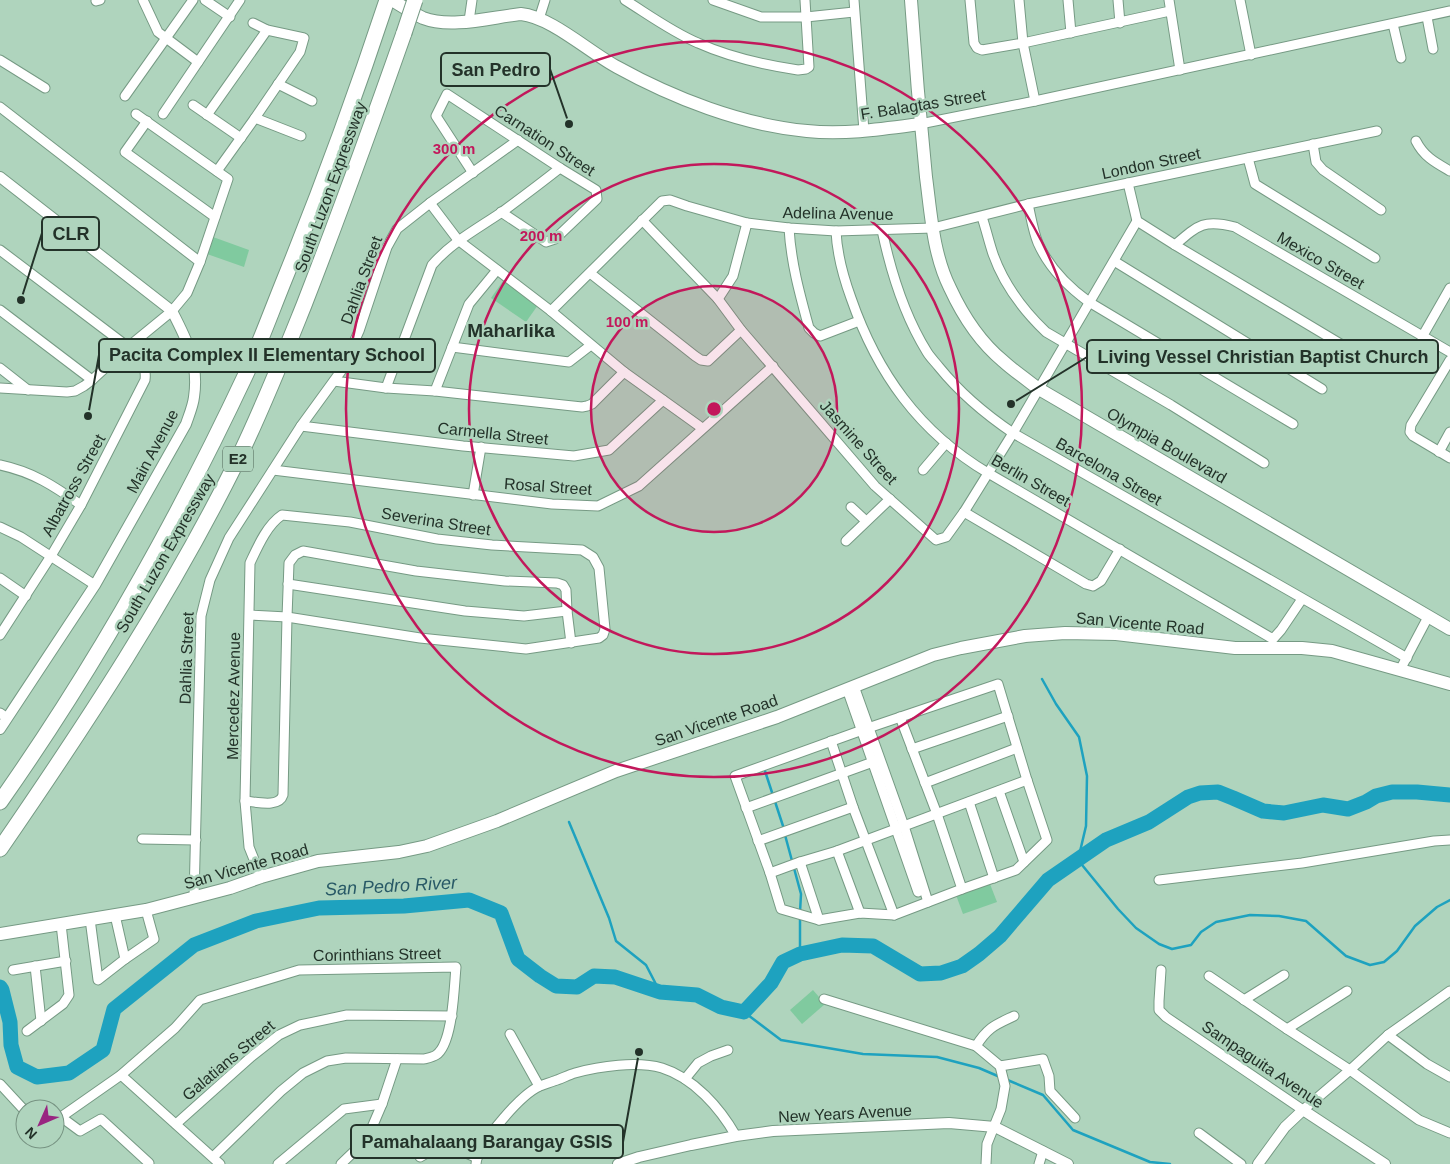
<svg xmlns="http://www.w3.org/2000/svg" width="1450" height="1164" font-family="Arial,sans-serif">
<rect width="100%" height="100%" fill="#afd4bd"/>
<g fill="#80ca9f">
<polygon points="213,237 249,250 244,267 207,254"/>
<polygon points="503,281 538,305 526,322 491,298"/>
<polygon points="990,884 997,902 963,914 956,895"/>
<polygon points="813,990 825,1004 802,1024 790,1010"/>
</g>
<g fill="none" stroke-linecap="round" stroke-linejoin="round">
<g stroke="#1ea2bf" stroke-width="2.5">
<polyline points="1042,679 1056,704 1079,737 1087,776 1086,826 1078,860 1118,909 1136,928 1159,944 1172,949 1191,945 1201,932 1216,922 1250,915 1279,916 1306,921 1346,956 1370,965 1384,962 1397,951 1415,926 1437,907 1450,900"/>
<polyline points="764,768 784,829"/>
<polyline points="569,822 609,918 616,941 646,965 660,992"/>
<polyline points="785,835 801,894 800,912"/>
<polyline points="800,954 800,918"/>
<polyline points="744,1012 781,1040 863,1054 937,1057 979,1068 1000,1077"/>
<polyline points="1005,1079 1043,1095 1073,1130 1150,1162 1170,1164"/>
</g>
<polyline stroke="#1ea2bf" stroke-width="15" points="0,987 2,990 10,1022 11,1045 17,1067 37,1077 69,1073 103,1050 114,1009 194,945 256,921 319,908 404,906 469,900 501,913 518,959 540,976 556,986 577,987 594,976 615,977 660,992 697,995 721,1007 744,1012 771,983 783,962 800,954 842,945 873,946 920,974 941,973 962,966 979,954 1000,936 1048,880 1106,840 1149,822 1188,797 1200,793 1218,792 1233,798 1263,811 1284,813 1323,805 1348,809 1366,802 1376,796 1392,792 1417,792 1450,795"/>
<g stroke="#769a84" stroke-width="11">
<g id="minor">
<polyline points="143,0 158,32 198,62"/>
<polyline points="205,0 230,17"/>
<path d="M625 0C649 15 672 32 698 43 729 57 765 65 798 70L806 69 809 67 805 0"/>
<polyline points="713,0 761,17 806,17 854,12"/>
<polyline points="854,0 864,131"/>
<polyline points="970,0 974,43 977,48 982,50 1023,43 1170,11"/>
<polyline points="1019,0 1023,43 1035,101"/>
<polyline points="1068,0 1071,33"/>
<polyline points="1118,0 1120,23"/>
<polyline points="1169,0 1180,70"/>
<polyline points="1240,0 1251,55"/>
<polyline points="96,1 100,0"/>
<polyline points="1427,17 1433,49"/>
<polyline points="539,19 545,0"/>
<polyline points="469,21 472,0"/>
<polyline points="1393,24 1401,58"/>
<polyline points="0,60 45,88"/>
<polyline points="278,84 312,101"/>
<polyline points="125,96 193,0"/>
<polyline points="193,105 241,138"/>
<polyline points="0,107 200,262"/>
<polyline points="163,114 240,0"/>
<polyline points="207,115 267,30"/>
<polyline points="255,118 301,136"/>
<polyline points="147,121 125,152 215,217"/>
<polyline points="920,124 1035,101 1450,11"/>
<path d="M1416 141C1424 157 1436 163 1450 171"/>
<polyline points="1313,144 1316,162 1323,170 1381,210"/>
<polyline points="1248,158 1255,184 1375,258"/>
<polyline points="217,171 255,118 300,52 304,38 267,30 253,23"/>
<polyline points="473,173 436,116 447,94 560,168 596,190 597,199 555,239 546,242 501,212"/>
<polyline points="1128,183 1137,221 1175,245 1349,349"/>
<polyline points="430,203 458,240 551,311 624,372 702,428"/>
<path d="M1028 204C1031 217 1033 231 1038 243 1049 268 1067 286 1089 302L1293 424"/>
<path d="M982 217C986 229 989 242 993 254 1004 285 1023 310 1046 332L1171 405 1264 463"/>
<polyline points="642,220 718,299 741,330 875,486 936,540 946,537 964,512 1013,433 1137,221"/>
<path d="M789 228C791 263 800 295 809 328L814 333 820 336 859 321"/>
<path d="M882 230C891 273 904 315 927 352 930 357 935 362 939 367 960 393 985 414 1013 433L1407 658"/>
<path d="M836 231C837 254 843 276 851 298 877 373 919 432 988 473L1273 639 1281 630 1302 599"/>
<path d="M1175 245C1198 225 1204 219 1235 227L1450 352"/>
<path d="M0 250 128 347C139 356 147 364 145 380L81 505 51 556 0 635"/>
<polyline points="1114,261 1322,389"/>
<polyline points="590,273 695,356 701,360 708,361 741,330"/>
<polyline points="718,299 733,276 747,223"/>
<polyline points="0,310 92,380"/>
<polyline points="551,311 662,201 670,200 687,206 747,223 789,228 836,231 933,228 1028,204 1377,131"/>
<polyline points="1422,337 1450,288"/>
<polyline points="452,347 569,362 591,345"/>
<polyline points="1450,360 1411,425 1410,432 1413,436 1450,458"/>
<polyline points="0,368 28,390"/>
<polyline points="334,381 386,388 435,391 582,407 587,406 592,404 624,372"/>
<polyline points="0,388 67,392 75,391 84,386 92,380 128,347 172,311 187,293 200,262 228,179 136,114"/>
<path d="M386 388 432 265C452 242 477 229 502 212 521 198 541 183 560 168"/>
<polyline points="435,391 469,304 497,270"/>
<polyline points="301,426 463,446 574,456 609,450 663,400"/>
<polyline points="1439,452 1450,432"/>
<path d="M0 465C33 472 54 486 81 505"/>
<polyline points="273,470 552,504 598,506 639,486 773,366"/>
<polyline points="923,470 946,443"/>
<polyline points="473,495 481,447"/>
<polyline points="851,507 866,521"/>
<polyline points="964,512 1086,584 1093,586 1101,581 1120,549"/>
<polyline points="0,527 21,537 95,585"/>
<polyline points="846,541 890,499"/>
<polyline points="0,578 26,596"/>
<polyline points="288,584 465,611 524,616 567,611"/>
<path d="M250 615 287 617 420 638 526 649 599 638 603 635 605 629 599 568 593 557 582 550 492 545 437 539 350 522 282 515C267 525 258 546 250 563L245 801 249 847 261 877"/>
<polyline points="1400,670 1428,617"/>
<polygon points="998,684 1027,780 1047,840 1016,870 962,889 894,915 860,913 819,920 781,909 770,873 735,776 868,728"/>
<polyline points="854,686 904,826 928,902"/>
<polyline points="847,689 918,892"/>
<polyline points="0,713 7,718"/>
<polyline points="900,717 937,814 962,889"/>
<polyline points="831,741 853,807 894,915"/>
<polyline points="912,749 1008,716"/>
<polyline points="925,783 1017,748"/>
<polyline points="999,791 1024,862"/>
<path d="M245 801C257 802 279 808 283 795L287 617 289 563 295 555 303 551 416 571 505 581 557 583 563 585 566 590 567 611 571 643"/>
<polyline points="969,802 994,878"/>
<polyline points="746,808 873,762"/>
<polyline points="142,839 196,840"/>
<polyline points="758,841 853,807"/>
<polyline points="837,851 860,913"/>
<polyline points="800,862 819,920"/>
<polyline points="770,873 800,862 837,851 1027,780"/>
<polyline points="1159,880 1302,863 1434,841 1450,840"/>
<polyline points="194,898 201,616 210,580 229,538 301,426 341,371 359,331 387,247 397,229 430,203 518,140"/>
<polyline points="115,915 125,959"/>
<polyline points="90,919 98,980 125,959 154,939 146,910"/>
<polyline points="35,966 41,1021"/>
<polyline points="13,970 66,961"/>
<polyline points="1161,970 1159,1001 1159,1010 1166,1017 1303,1110 1350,1070 1388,1035 1450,991"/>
<polyline points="1209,976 1287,1029 1350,1070 1405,1110 1419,1120 1450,1133"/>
<polyline points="824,999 976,1046 1000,1066 1005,1086 1001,1109 987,1144 986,1164"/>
<polyline points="1244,1000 1284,975"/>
<polyline points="1287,1029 1347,991"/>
<polyline points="27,1031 63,1004 69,995 61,924"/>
<polyline points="510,1034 539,1086"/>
<polyline points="1388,1035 1427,1064 1450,1077"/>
<path d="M976 1046C988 1027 995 1025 1014 1016"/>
<polyline points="1000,1066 1043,1059 1049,1076 1050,1091 1075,1118"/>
<polyline points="121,1075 220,1164"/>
<polyline points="685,1079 698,1063 711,1056 728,1050"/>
<polyline points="0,1084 25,1111"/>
<polyline points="61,1117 80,1131 101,1119 149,1163"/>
<path d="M55 1120 61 1117 121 1075 175 1028 200 1000 299 970 456 967C454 987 453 1044 436 1055 433 1057 428 1058 424 1059L346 1058 327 1061 303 1073 281 1091 213 1157"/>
<polyline points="176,1124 251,1057 279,1035 300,1025 347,1015 452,1016"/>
<polyline points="1199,1133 1241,1164"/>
<polyline points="420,1157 444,1143 477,1158"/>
<polyline points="278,1164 344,1109 382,1104"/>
<polyline points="341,1164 367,1139 382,1104 397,1059"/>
<path d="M476 1164C477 1152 486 1141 493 1131 504 1117 524 1093 540 1086 544 1084 549 1083 554 1081 561 1079 568 1075 575 1073 600 1066 637 1061 662 1068 694 1078 720 1108 736 1136"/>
<polyline points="1039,1164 1043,1151"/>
</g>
</g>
<g stroke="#769a84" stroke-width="12">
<g id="tertiary">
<path d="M0 177 172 311C187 340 199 363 194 397 193 406 189 415 186 424L95 585 0 729"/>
<polyline points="618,1164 639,1157 691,1145 736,1136 773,1131 949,1123 995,1127 1068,1164"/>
<polyline points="1258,1164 1285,1127 1303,1110 1385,1164"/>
</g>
</g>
<g stroke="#769a84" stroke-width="14">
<g id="secondary">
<path d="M392 0C402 6 412 13 423 18 451 29 492 17 521 14 551 17 589 52 617 67 673 98 742 125 807 131 844 135 883 129 920 124"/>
<path d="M911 0C915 59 920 118 926 177 931 214 933 254 950 288 962 314 980 342 1003 361 1014 371 1027 380 1039 389L1450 629"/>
<polyline points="0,934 146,910 230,888 261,877 318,861 399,852 427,846 497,821 616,771 777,717 933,655 961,648 1025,636 1065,633 1116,634 1235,648 1302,648 1332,651 1450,684"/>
</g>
</g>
<g stroke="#769a84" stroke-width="17">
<g id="motorway">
<path d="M0 802C95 667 176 523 246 374 260 343 272 310 285 278 322 187 356 94 387 0"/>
<path d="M0 849C86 724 170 596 237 461 262 410 283 357 304 305 339 215 372 124 404 33"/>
</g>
</g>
<use href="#minor" stroke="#fff" stroke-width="9"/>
<use href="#tertiary" stroke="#fff" stroke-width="10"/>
<use href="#secondary" stroke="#fff" stroke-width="12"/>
<use href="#motorway" stroke="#fff" stroke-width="15"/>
<g stroke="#769a84" stroke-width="17" stroke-linecap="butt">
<polyline id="motorway-bridge" points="404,33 415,0"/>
</g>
<use href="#motorway-bridge" stroke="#fff" stroke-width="15"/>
</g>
<circle cx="714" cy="409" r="123" fill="#c2185b" fill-opacity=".12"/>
<g fill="none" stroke="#c2185b" stroke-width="2.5">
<circle cx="714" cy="409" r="123"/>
<circle cx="714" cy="409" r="245"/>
<circle cx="714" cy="409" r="368"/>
</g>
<g text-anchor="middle" stroke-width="5" stroke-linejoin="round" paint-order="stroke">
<rect fill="#afd4bd" stroke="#4d6355" stroke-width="1" x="223" y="446.5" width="30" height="25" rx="4"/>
<g font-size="15" font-weight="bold" fill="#233229">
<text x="238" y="464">E2</text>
</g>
<g font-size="16" fill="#233229" stroke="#afd4bd">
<text transform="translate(923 104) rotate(-9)" y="6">F. Balagtas Street</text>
<text transform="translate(545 140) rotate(33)" y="6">Carnation Street</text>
<text transform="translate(1151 163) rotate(-12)" y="6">London Street</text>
<text transform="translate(330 187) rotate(-70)" y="6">South Luzon Expressway</text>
<text transform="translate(838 213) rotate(1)" y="6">Adelina Avenue</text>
<text transform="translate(1321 260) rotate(30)" y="6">Mexico Street</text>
<text transform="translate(361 280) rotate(-70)" y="6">Dahlia Street</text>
<text transform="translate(493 433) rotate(6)" y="6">Carmella Street</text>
<text transform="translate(859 442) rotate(48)" y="6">Jasmine Street</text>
<text transform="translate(1167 445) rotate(30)" y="6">Olympia Boulevard</text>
<text transform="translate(152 451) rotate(-62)" y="6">Main Avenue</text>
<text transform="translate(1109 471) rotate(30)" y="6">Barcelona Street</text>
<text transform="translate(1031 480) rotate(30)" y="6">Berlin Street</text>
<text transform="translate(73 485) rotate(-61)" y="6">Albatross Street</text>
<text transform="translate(548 486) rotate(4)" y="6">Rosal Street</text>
<text transform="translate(436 521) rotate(9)" y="6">Severina Street</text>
<text transform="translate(165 553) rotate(-60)" y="6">South Luzon Expressway</text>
<text transform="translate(1140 623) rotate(5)" y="6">San Vicente Road</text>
<text transform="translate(186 658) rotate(-88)" y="6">Dahlia Street</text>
<text transform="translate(233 696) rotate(-89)" y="6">Mercedez Avenue</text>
<text transform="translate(716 720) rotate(-19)" y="6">San Vicente Road</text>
<text transform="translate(246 866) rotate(-16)" y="6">San Vicente Road</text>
<text transform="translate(377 954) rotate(-1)" y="6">Corinthians Street</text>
<text transform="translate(228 1060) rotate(-40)" y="6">Galatians Street</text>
<text transform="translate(1263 1064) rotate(34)" y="6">Sampaguita Avenue</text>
<text transform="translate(845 1113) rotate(-3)" y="6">New Years Avenue</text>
</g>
<g font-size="18" font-style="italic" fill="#285966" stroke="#afd4bd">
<text transform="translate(391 886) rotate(-3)" y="6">San Pedro River</text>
</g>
<g font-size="19" font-weight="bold" fill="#233229" stroke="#afd4bd">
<text x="511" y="337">Maharlika</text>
</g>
</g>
<circle cx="714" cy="409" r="8" fill="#c2185b" stroke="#afd4bd" stroke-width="2.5"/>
<g font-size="15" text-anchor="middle" font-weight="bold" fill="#c2185b" stroke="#afd4bd" stroke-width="5" stroke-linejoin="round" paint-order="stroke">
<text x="454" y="154">300 m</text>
<text x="541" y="241">200 m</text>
<text x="627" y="327">100 m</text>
</g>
<path fill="none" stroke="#233229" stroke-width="2" d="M569 124L550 69M21 300L42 233M88 416L99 355M1011 404L1087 357M639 1052L623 1142"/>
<g fill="#233229" stroke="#afd4bd" stroke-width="2">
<circle cx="569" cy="124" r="5"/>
<circle cx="21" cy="300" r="5"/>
<circle cx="88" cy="416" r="5"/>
<circle cx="1011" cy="404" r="5"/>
<circle cx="639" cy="1052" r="5"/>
</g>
<g fill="#afd4bd" stroke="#233229" stroke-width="2">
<rect x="441" y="53" width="109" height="33" rx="5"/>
<rect x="42" y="217" width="57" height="33" rx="5"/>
<rect x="99" y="339" width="336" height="33" rx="5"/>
<rect x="1087" y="340" width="351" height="33" rx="5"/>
<rect x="351" y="1125" width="272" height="33" rx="5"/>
</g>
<g font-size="18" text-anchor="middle" font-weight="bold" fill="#233229">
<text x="496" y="76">San Pedro</text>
<text x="71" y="240">CLR</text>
<text x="267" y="361">Pacita Complex II Elementary School</text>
<text x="1263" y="363">Living Vessel Christian Baptist Church</text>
<text x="487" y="1148">Pamahalaang Barangay GSIS</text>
</g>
<g transform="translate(40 1124) rotate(225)"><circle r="24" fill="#afd4bd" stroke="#779382"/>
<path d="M0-4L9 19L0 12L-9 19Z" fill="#992581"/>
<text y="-8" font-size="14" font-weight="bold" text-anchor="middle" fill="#233229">N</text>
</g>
</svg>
